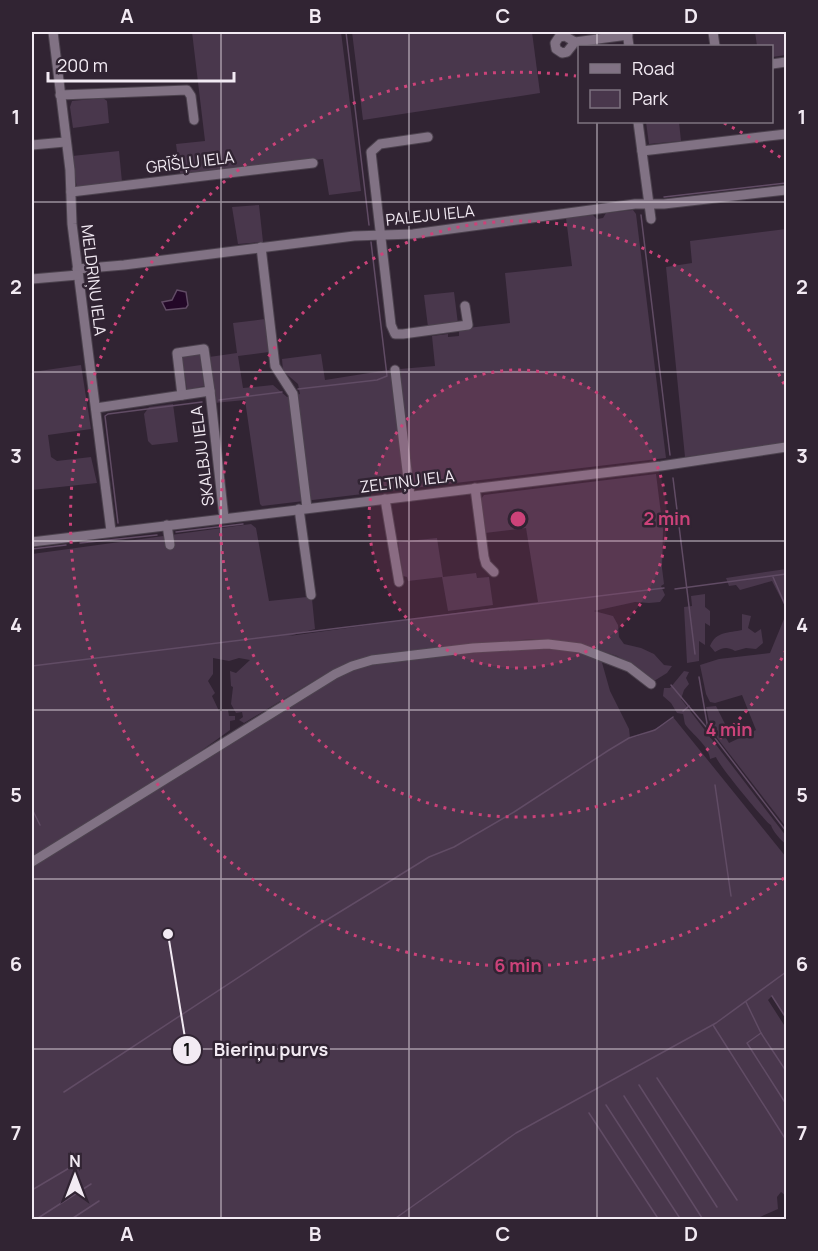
<svg xmlns="http://www.w3.org/2000/svg" width="818" height="1251" font-family="Manrope,sans-serif">
<rect width="100%" height="100%" fill="#312433"/>
<g fill="#49374c">
<polygon points="192,32 341,32 361,191 329,195 323,159 184,176 180,173 176,144 205,141"/>
<polygon points="352,32 532,32 540,93 363,120"/>
<polygon points="755,32 786,32 786,55 772,57 772,46 757,46"/>
<polygon points="103,98 107,101 109,123 73,128 70,107 72,101"/>
<polygon points="646,122 679,122 681,141 649,144"/>
<polygon points="119,151 122,182 77,189 72,156"/>
<polygon points="259,205 263,242 238,244 232,207"/>
<polygon points="633,210 636,214 666,458 262,506 260,504 245,400 214,403 209,357 237,353 233,323 265,319 269,352 238,356 243,388 273,385 287,397 300,394 298,384 283,371 282,359 321,354 325,380 388,370 435,366 432,336 448,334 448,337 459,336 459,329 510,323 505,273 572,266 566,218 593,215 597,219 603,218 606,213"/>
<polygon points="786,229 786,444 685,457 666,267 692,263 690,241"/>
<polygon points="454,292 458,324 428,327 424,295"/>
<polygon points="200,354 204,386 187,390 182,356"/>
<polygon points="81,365 91,429 48,435 51,457 57,461 91,457 97,483 32,490 32,372"/>
<polygon points="173,404 178,442 152,445 148,441 144,414 149,407"/>
<path d="M656 474 663 530 662 568 664 584 661 586 665 595 660 602 649 603 635 602 594 611 613 616 618 625 619 637 624 644 641 648 654 654 664 665 672 666 667 673 654 681 636 667 617 656 583 645 532 639 371 656 332 670 244 723 239 720 243 717 242 712 236 713 231 704 233 687 231 686 230 671 236 673 250 660 239 658 229 661 213 658V674L208 681 215 693 212 696 219 711 228 710 229 716H235V720L230 721V730L151 787 157 790 335 678 372 663 529 648 580 652 601 659 610 691 629 729 630 738C647 735 659 727 673 717L786 857V1018L772 996 768 1000 786 1028V1196L781 1192 777 1197 778 1209 753 1220 32 1219V554L251 524 256 528 269 601 307 597 308 599H312L315 629 289 636 538 602 526 528 485 533 481 499 484 495Z"/>
<polygon points="437,538 443,577 476,573 477,578 489,577 493,605 448,611 442,577 408,581 407,577 403,576 398,542"/>
<polygon points="786,569 786,608 772,581 740,590 736,585 729,586 726,578"/>
<polygon points="705,594 705,607 710,611 710,626 705,623 705,645 699,641 699,661 687,663 684,607 692,606 691,596"/>
<path d="M742 614 751 616 748 628 755 633 761 629 763 643 756 649 746 648 735 651C726 646 723 648 715 652L710 646C716 631 729 633 742 630Z"/>
<polygon points="786,618 786,827 711,730 706,707 716,706 725,724 722,731 729,743 756,730 742,695 715,703 710,702 706,694 700,665 719,659 770,653 784,619"/>
<path d="M684 671 689 672 686 678 689 684 684 690 681 699 786 836V844C781 841 772 830 771 825 766 823 717 763 716 757L710 759C710 747 692 734 685 724 684 721 684 717 683 714L677 713 671 703 663 696 664 688H670Z"/>
</g>
<polygon fill="#230828" stroke="#614c65" stroke-width="1.5" points="177,290 186,292 188,305 186,308 166,310 162,302 172,300"/>
<g fill="none" stroke-linecap="round" stroke-linejoin="round">
<g stroke="#614c65" stroke-width="1.5">
<polyline points="346,32 369,225"/>
<polyline points="664,197 786,183"/>
<polyline points="641,215 670,455"/>
<polyline points="298,389 377,380 387,376 371,242"/>
<polyline points="219,400 282,392"/>
<polyline points="673,478 695,654"/>
<polyline points="118,523 105,416 108,414 202,402"/>
<polyline points="176,532 243,524"/>
<polyline points="80,543 157,535"/>
<polyline points="32,549 66,545"/>
<polyline points="773,577 786,607"/>
<polyline points="675,589 786,574"/>
<polyline points="32,666 664,588"/>
<polyline points="699,677 708,729 786,831"/>
<polyline points="671,685 707,728"/>
<polyline points="683,711 689,706"/>
<polyline points="715,785 731,896"/>
<polyline points="32,809 40,825"/>
<polyline points="772,996 786,1018"/>
<polyline points="746,1002 761,1033 786,1071"/>
<polyline points="713,1025 786,1140"/>
<polyline points="761,1033 747,1043 786,1104"/>
<polyline points="657,1078 737,1200"/>
<polyline points="639,1085 717,1207"/>
<polyline points="64,1092 312,929 387,883 429,857 454,847 514,812 609,750 629,738 655,730 673,717"/>
<polyline points="624,1096 702,1218"/>
<polyline points="606,1105 681,1220"/>
<polyline points="589,1113 659,1220"/>
<polyline points="32,1190 76,1164"/>
<polyline points="35,1220 91,1184"/>
<polyline points="70,1220 99,1201"/>
<polyline points="393,1220 516,1133 716,1023 786,972"/>
</g>
<g stroke="#4c424e" stroke-width="11">
<g id="minor">
<polyline points="53,32 70,170 72,224 111,531"/>
<polyline points="627,32 629,46"/>
<polyline points="713,32 715,46"/>
<polyline points="575,42 567,52 562,53 556,49 555,43 559,37 565,36 575,42 628,35"/>
<polyline points="772,64 786,62"/>
<polyline points="60,95 187,90 191,96 194,120"/>
<polyline points="638,122 651,219"/>
<polyline points="428,137 380,144 371,152 391,325 395,334 403,334 468,325 465,306"/>
<polyline points="32,145 65,142"/>
<polyline points="642,151 786,134"/>
<polyline points="71,192 313,163"/>
<polyline points="261,247 275,366 293,394 307,508"/>
<polyline points="77,269 124,265 354,236 413,234 635,204 664,204 786,190"/>
<polyline points="32,279 78,275"/>
<polyline points="395,370 410,496"/>
<polyline points="182,395 177,353 204,349 210,391"/>
<polyline points="96,408 210,391 224,518"/>
<polyline points="475,488 484,557 486,564 494,572"/>
<polyline points="385,499 399,582"/>
<polyline points="299,509 311,595"/>
<polyline points="167,525 170,545"/>
<polyline points="32,542 661,466 786,447"/>
<polyline points="32,862 335,674 352,666 372,660 473,648 548,644 580,648 629,667 651,684"/>
</g>
</g>
<use href="#minor" stroke="#817284" stroke-width="9"/>
</g>
<path fill="none" stroke="#f2eaf3" stroke-width="1.5" stroke-opacity="0.55" d="M221 32V1220M409 32V1220M597 32V46M597 122V1220M32 202H786M32 372H786M32 541H786M32 710H786M32 879H786M32 1049H786"/>
<circle cx="518" cy="519" r="149" fill="#cc4279" fill-opacity=".12"/>
<g fill="none" stroke="#cc4279" stroke-width="3" stroke-dasharray="3 6">
<circle cx="518" cy="519" r="149"/>
<path d="M786 650A298 298 0 1 1 786 388"/>
<path d="M784 878A447 447 0 1 1 576 76M724 123A447 447 0 0 1 784 160"/>
</g>
<g text-anchor="middle" stroke-width="5" stroke-linejoin="round" paint-order="stroke">
<g font-size="16" fill="#f2eaf3" stroke="#312433">
<text transform="translate(190 162) rotate(-7)" y="6">GRĪŠĻU IELA</text>
<text transform="translate(430 215) rotate(-6)" y="6">PALEJU IELA</text>
<text transform="translate(94 280) rotate(83)" y="6">MELDRIŅU IELA</text>
<text transform="translate(202 456) rotate(-97)" y="6">SKALBJU IELA</text>
<text transform="translate(407 481) rotate(-7)" y="6">ZELTIŅU IELA</text>
</g>
</g>
<circle cx="518" cy="519" r="9" fill="#cc4279" stroke="#312433" stroke-width="3"/>
<g font-size="18" text-anchor="middle" font-weight="bold" fill="#cc4279" stroke="#312433" stroke-width="5" stroke-linejoin="round" paint-order="stroke">
<text x="667" y="525">2 min</text>
<text x="729" y="736">4 min</text>
<text x="518" y="972">6 min</text>
</g>
<path fill="none" stroke="#f2eaf3" stroke-width="2" d="M168 934L187 1050"/>
<g fill="#f2eaf3" stroke="#312433" stroke-width="2">
<circle cx="168" cy="934" r="6"/>
<circle cx="187" cy="1050" r="15"/>
</g>
<g font-size="18" text-anchor="middle" font-weight="bold" fill="#111">
<text x="187" y="1056">1</text>
</g>
<g font-size="18" text-anchor="middle" font-weight="bold" fill="#f2eaf3" stroke="#312433" stroke-width="5" stroke-linejoin="round" paint-order="stroke">
<text x="271" y="1056">Bieriņu purvs</text>
</g>
<rect width="818" height="1251" fill="none" stroke="#312433" stroke-width="66"/>
<rect x="578" y="45" width="195" height="78" fill="#312433" stroke="#7e7380" stroke-width="1.5"/>
<rect x="590" y="64" width="30" height="9" fill="#817284" stroke="#7e7380" stroke-width="1.5"/>
<text x="632" y="75" font-size="18" fill="#f2eaf3">Road</text>
<rect x="590" y="90" width="30" height="18" fill="#49374c" stroke="#7e7380" stroke-width="1.5"/>
<text x="632" y="105" font-size="18" fill="#f2eaf3">Park</text>
<g transform="translate(75 1176)" stroke="#312433" stroke-width="4.5" paint-order="stroke">
<path d="M0-4.5L10 22L0 15L-10 22Z" fill="#f2eaf3"/>
<text y="-9" font-size="16" font-weight="bold" text-anchor="middle" fill="#f2eaf3">N</text>
</g>
<path d="M48 72v9h186v-9" fill="none" stroke="#f2eaf3" stroke-width="3"/>
<text x="57" y="72" font-size="18" fill="#f2eaf3" stroke="#312433" stroke-width="4.5" paint-order="stroke">200 m</text>
<rect x="33" y="33" width="752" height="1185" fill="none" stroke="#f2eaf3" stroke-width="2"/>
<g font-size="20" text-anchor="middle" font-weight="bold" fill="#f2eaf3">
<text x="127" y="23">A</text>
<text x="315" y="23">B</text>
<text x="503" y="23">C</text>
<text x="691" y="23">D</text>
<text x="16" y="124">1</text>
<text x="802" y="124">1</text>
<text x="16" y="294">2</text>
<text x="802" y="294">2</text>
<text x="16" y="463">3</text>
<text x="802" y="463">3</text>
<text x="16" y="632">4</text>
<text x="802" y="632">4</text>
<text x="16" y="802">5</text>
<text x="802" y="802">5</text>
<text x="16" y="971">6</text>
<text x="802" y="971">6</text>
<text x="16" y="1140">7</text>
<text x="802" y="1140">7</text>
<text x="127" y="1241">A</text>
<text x="315" y="1241">B</text>
<text x="503" y="1241">C</text>
<text x="691" y="1241">D</text>
</g>
</svg>
